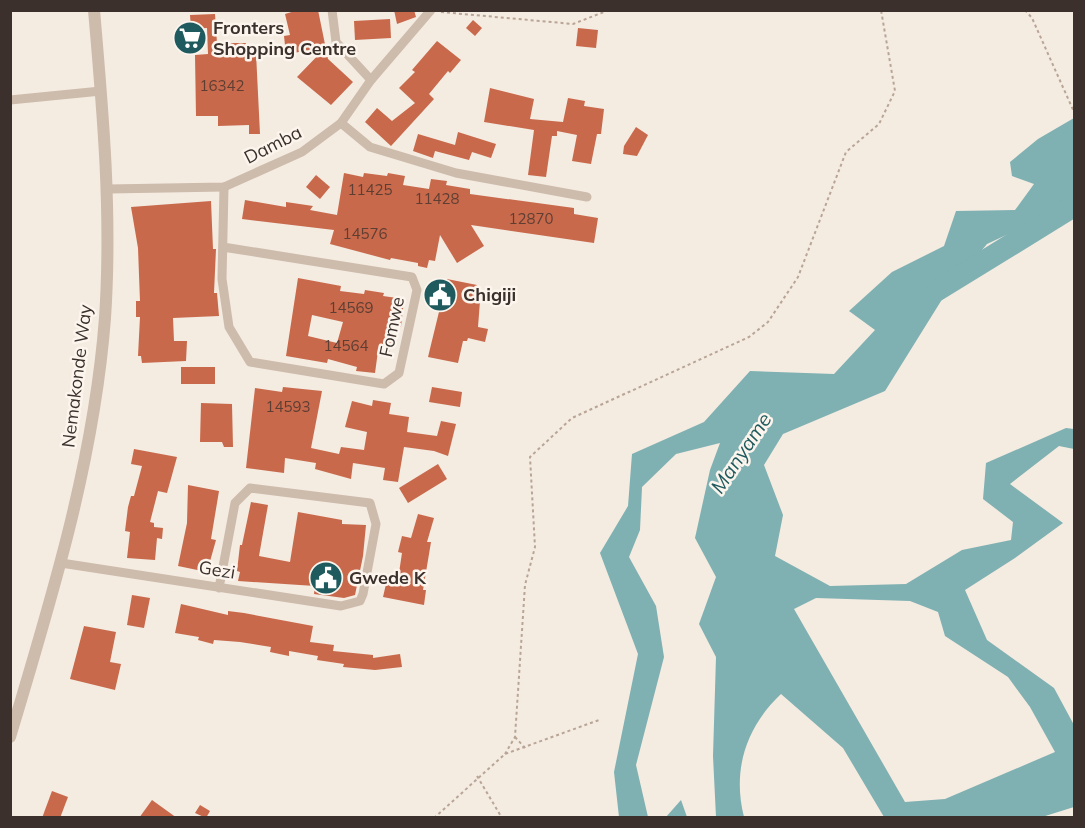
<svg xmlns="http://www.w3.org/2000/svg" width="1085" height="828" font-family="Mulish,sans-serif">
<rect width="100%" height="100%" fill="#f4ebe1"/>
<g fill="#7fb0b2" fill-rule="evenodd">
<path d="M1074 118V203L987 244 946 293 885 391 783 434 764 465 783 515 775 556 830 586 906 584 962 550 1011 540 1013 522 983 499 986 463 1066 428 1074 429V449L1059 446 1010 484 1063 523 1015 558 965 590 987 640 1054 688 1074 725V807L1042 817H884L843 748 781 694C746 727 732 770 744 817H716L713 756 716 657 699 624 716 577 695 538 710 470 720 443 676 454 642 487 640 530 629 557 656 606 664 657 636 765 648 817H619L614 772 638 654 600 553 628 506 632 454 704 422 750 371 834 374 875 330 849 311 892 272 944 246 956 211 1015 210 1034 184 1012 176 1010 162 1038 139ZM816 598 910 601 938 612 945 636 1008 677 1030 707 1055 752 945 799 905 802 794 609Z"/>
<polygon points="681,800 687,817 666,817"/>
</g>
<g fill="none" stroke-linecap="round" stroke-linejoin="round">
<polyline stroke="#7fb0b2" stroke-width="22" points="936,291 1074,206"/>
</g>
<g fill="#c8694b" fill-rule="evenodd">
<polygon points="298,10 318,10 328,59 353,82 331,105 297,77 325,48 286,54 284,36 290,35 285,14"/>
<polygon points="394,10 414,10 416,17 397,24"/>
<polygon points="215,14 217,43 246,43 246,53 256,53 260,134 249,134 249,125 218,126 218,116 196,116 195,55 208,54 207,28 191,29 190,15"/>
<polygon points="390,19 391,38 355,40 354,21"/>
<polygon points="473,20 482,28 475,36 466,28"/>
<polygon points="578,28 598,30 596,48 576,46"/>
<polygon points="437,41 461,60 450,73 448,71 429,94 434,99 391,146 365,122 377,108 392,121 415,103 399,88 415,72 412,70"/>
<polygon points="490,88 534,99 530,119 563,122 568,98 585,101 584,106 604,109 601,134 597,134 591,164 572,161 577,135 557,131 557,136 552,136 546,177 528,175 534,130 484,122"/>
<polygon points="636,127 648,135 637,156 623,154 624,146"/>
<polygon points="458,132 496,144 491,158 472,152 469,160 435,151 433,158 413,151 418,134 455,145"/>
<polygon points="344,173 363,177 364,173 387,176 388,173 405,176 403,185 429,189 431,179 447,181 446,185 470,189 470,194 574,208 574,214 598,218 594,243 471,225 484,246 457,263 440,235 435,261 429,260 427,268 418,266 418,263 391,258 390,260 330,244 334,230 242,219 245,200 286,207 286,202 313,206 310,210 337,215"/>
<polygon points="316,175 330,187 320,199 306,187"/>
<polygon points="211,201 213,249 216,249 214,293 217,293 219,316 173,318 174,341 187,341 186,361 142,363 141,356 138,356 140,317 136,317 136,301 140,301 138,248 131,207"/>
<path d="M298 278 341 286 340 291 364 294 365 290 384 293 383 296 404 299 401 327H395L389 354 378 351 375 373 356 371 357 367 328 359 327 363 286 356ZM312 315 343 322 337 343 308 336Z"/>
<polygon points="447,279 477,285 474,301 480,301 478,327 488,329 485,342 468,338 467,341 463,341 458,363 428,357"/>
<rect x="181" y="367" width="34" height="17"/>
<polygon points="283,387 322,391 311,448 339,454 341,447 364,450 367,432 345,427 352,401 372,406 373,400 391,403 389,414 409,417 407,432 437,436 441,421 456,424 448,456 434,451 404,447 398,482 383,480 385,468 353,463 351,479 315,469 316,463 285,458 284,473 246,468 255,388 282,392"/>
<polygon points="432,387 462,392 460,407 429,402"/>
<polygon points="201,403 232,404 233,447 224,447 222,442 200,442"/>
<polygon points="134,449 177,457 167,493 158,491 150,522 154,523 154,527 163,528 162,539 157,538 155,560 127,558 130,532 125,531 128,507 131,496 134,496 142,466 131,464"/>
<polygon points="438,464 447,479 408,503 399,488"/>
<polygon points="188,485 219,491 211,539 216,540 207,572 178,566 187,523"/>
<polygon points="251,502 268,505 259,556 290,562 298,512 342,520 342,524 366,525 363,556 355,595 344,598 314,594 315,586 238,581 240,572 237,571 240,545 242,545"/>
<polygon points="418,514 434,518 427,542 431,542 423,590 426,590 424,605 383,597 386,584 397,586 402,553 398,552 402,536 411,538"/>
<polygon points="132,595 150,598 144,628 127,625"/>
<polygon points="181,604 228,615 228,611 244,613 313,626 310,642 334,645 333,651 373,655 373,658 400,654 402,667 375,670 343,667 344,664 317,660 318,656 289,651 289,656 270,652 271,647 240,642 214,640 213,644 198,640 199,637 175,633"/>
<polygon points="84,626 116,632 110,662 121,664 115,690 70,679"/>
<polygon points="52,791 68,797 60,818 42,818"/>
<polygon points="152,800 177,818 139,818"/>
<polygon points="200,805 210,811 206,818 195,813"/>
</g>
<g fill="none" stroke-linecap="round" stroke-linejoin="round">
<g stroke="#b9a596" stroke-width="2" stroke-dasharray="3 3" stroke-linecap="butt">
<polyline points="186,10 186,11"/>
<polyline points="1025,10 1032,18 1074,112"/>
<polyline points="441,12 573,24 609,10"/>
<polyline points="515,737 525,748"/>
<polyline points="505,754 515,737 525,585 535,547 530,457 572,418 749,337 768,322 798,277 846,152 879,124 895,91 881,10"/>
<polyline points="477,776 502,818"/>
<polyline points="434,818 505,754 599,720"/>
</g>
<g stroke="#cdbbac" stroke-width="9">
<polyline points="332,10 336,42 371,80"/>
<polyline points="10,100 101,91"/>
<polyline points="341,123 370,147 456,173 587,197"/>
<polyline points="108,189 224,187 302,152 341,123 371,80 431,10"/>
<polyline points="223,247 412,277 417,290 399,373 384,384 250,362 229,327 222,279 224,187"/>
<polyline points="61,563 341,606 360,601 363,594 376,524 370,503 250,488 235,503 219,588"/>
</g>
<path stroke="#cdbbac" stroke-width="12" d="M10 737C51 600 94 462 105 318 112 215 103 113 94 10"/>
</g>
<defs>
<g id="supermarket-disc" transform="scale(1.725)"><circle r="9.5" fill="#1f5a5e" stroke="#fbf5ee"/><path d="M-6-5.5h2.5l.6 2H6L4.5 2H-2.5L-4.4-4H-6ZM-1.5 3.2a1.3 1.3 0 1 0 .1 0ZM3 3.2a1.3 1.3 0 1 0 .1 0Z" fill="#fff"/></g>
<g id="civic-disc" transform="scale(1.725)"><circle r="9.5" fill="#1f5a5e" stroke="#fbf5ee"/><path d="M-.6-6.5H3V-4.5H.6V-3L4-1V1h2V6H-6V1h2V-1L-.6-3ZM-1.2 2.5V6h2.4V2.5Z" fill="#fff"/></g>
</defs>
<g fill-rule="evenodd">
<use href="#supermarket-disc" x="190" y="38"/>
<use href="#civic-disc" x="440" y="295"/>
<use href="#civic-disc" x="326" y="578"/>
</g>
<g text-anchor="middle" stroke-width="5" stroke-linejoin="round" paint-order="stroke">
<g font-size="15" fill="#5e3e33">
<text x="222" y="91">16342</text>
<text x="370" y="195">11425</text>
<text x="437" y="204">11428</text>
<text x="531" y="224">12870</text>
<text x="365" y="239">14576</text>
<text x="351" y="313">14569</text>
<text x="346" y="351">14564</text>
<text x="288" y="412">14593</text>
</g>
<g font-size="18" font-weight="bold" fill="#3b302b" stroke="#fbf5ee" text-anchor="start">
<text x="213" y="34">Fronters<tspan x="213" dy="21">Shopping Centre</tspan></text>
<text x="463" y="301">Chigiji</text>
<text x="349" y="584">Gwede K</text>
</g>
<g font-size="18" fill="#3b302b" stroke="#fbf5ee">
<text transform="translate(273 145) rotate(-27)" y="6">Damba</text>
<text transform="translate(392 327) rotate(-78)" y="6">Fomwe</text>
<text transform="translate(77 376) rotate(-83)" y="6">Nemakonde Way</text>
<text transform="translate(217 570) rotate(9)" y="6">Gezi</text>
</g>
<g font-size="20" font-style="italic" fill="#1f5a5e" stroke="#fbf5ee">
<text transform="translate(741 453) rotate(-56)" y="7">Manyame</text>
</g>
</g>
<rect width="1085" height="828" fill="none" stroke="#3b302b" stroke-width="24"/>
</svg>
